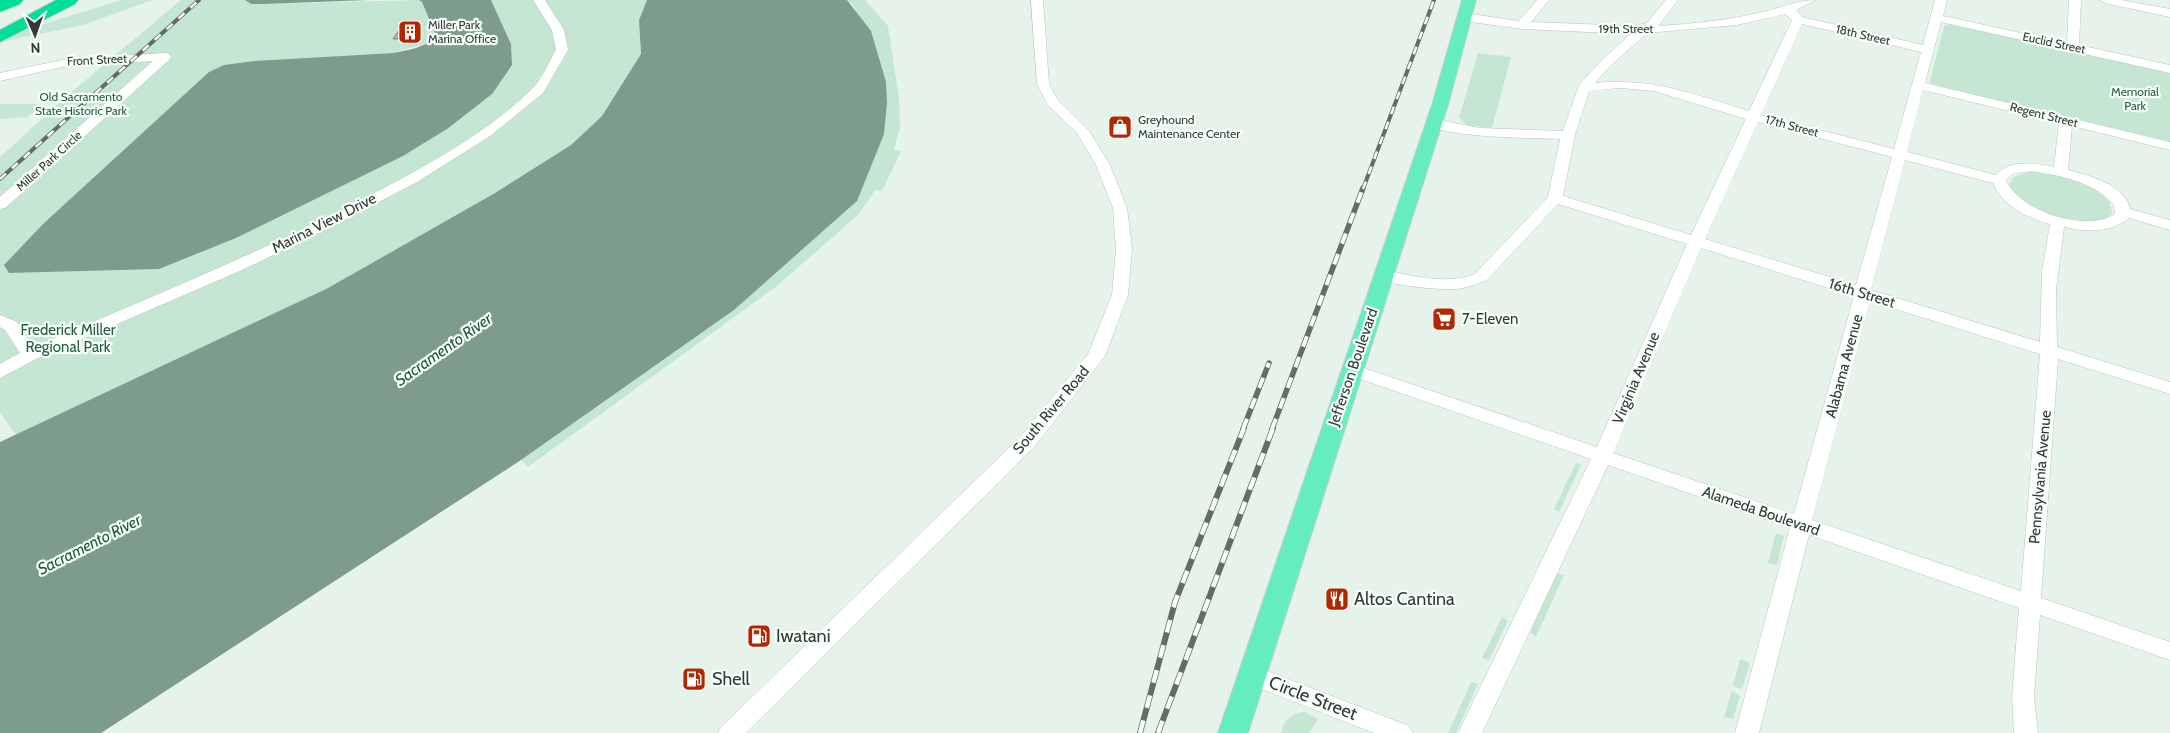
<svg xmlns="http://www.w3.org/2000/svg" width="2170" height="733" font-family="Cabin,sans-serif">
<rect width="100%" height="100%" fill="#e5f3eb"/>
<g fill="#c6e6d4">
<polygon points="122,0 153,0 83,25 0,42 0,37"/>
<polygon points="181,0 245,0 263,4 419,0 422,2 436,36 430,42 393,53 254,61 96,177 43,224 4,265 9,273 159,269 236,238 403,156 447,129 511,44 491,0 647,0 639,20 641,54 602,116 571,145 495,193 328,288 16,435 0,412 0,157 75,89"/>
<polygon points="847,0 865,0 888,26 899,99 900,127 894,150 901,151 882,191 875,190 859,214 777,286 528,467 521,460 734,310 857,201 886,82 878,57 854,6"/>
<polygon points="1948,24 2170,72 2170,142 1932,84 1930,81 1944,26"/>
<polygon points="1478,53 1511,57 1492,128 1467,125 1459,118"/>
<polygon points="0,104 34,104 41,106 27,117 0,119"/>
<path d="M2028 172C2056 171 2090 180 2109 201L2112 213C2095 233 2036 213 2019 199 2016 196 2013 190 2009 186L2013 177Z"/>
<polygon points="1576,463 1581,465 1559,512 1554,509"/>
<polygon points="1776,533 1784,536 1777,565 1768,563"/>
<polygon points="1557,573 1564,575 1536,637 1530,632"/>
<polygon points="1502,617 1508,621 1489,660 1482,658"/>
<polygon points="1740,659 1750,663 1742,689 1733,686"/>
<polygon points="1471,682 1478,684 1456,733 1448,733"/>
<polygon points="1732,691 1740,696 1733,719 1724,717"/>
<path d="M1305 712 1318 719 1309 733H1281C1284 720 1291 712 1305 712Z"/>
</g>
<g fill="#7d9c8b">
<polygon points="245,0 370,0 263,4 251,4"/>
<path d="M419 0H491L511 44 512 65 492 94 447 129 403 156 236 238 159 269 9 273 4 265 43 224 209 72 224 65 254 61 393 53C408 50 425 48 436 36L422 2Z"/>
<polygon points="647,0 847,0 871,31 886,82 887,103 884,134 857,201 734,310 521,460 101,733 0,733 0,442 328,288 495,193 571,145 602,116 641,54 639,20"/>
</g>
<polygon fill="#ceaba3" stroke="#897b78" points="402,26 417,26 420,27 412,38 393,39"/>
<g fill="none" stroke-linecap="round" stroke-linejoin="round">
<g stroke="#b8c6be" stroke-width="1">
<g id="minor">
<path d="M533 0H545L564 30 568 50 543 93 490 136 417 182 331 227 242 270 36 359 0 378V364L20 353 5 330 0 327V315L17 322 33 347C145 300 257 254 365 198 423 168 485 135 532 89 542 79 549 62 556 50L552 30Z"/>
<polygon points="1031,0 1043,0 1049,84 1058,100 1089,131 1110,165 1127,208 1132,249 1128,295 1105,356 1035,446 746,733 718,733 722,726 1021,436 1088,354 1112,295 1116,249 1113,208 1096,165 1077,133 1048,105 1037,84"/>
<path d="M1537 0H1549L1531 22 1635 26 1647 23 1666 0H1678L1658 26C1693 24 1728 20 1763 12 1781 8 1797 0 1816 0L1796 10 1802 17 1923 45 1935 0H1947L1943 16 2067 43 2069 0H2081L2079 45 2170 65V73L1941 22 1925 83 2170 142V150L2072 126 2068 170C2088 175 2126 185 2130 209L2170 220V230L2129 218C2111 233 2086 232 2064 227L2056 290 2057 347 2170 382V394L2058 359 2041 598 2170 642V660L2040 615 2034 697 2038 733H2014L2012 697 2019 608 1809 535 1759 733H1735L1790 528 1608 465 1482 733H1458L1591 459 1346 374 1343 370 1346 366H1358L1597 447 1687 244 1558 204 1487 280C1477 284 1467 288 1456 289 1442 290 1382 286 1375 275L1383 270C1414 276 1445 285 1475 274L1548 197 1560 139C1538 138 1439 138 1427 123L1434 119 1480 128 1563 131 1579 85 1601 61 1631 34 1522 29 1464 21 1458 17 1464 13 1519 21ZM1785 14 1792 20 1749 111C1696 95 1652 77 1595 83L1609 67 1647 33 1737 25ZM1802 24 1921 52 1894 149 1761 115ZM1620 88 1654 91 1746 119 1691 235 1563 196 1575 135 1589 91ZM1923 90 2059 123 2054 167C2035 163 2010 159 1996 175L1907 152ZM1758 122 1892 157 1856 285 1705 239ZM1905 160 1993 183C2003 207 2027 217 2050 224L2042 272 2040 342 1871 290ZM2031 171C2059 175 2096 182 2114 205L2115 214C2086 233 2020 212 2006 180L2012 174ZM1701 248 1854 296 1794 514 1613 453ZM1870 301 2040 354 2021 591 1812 520Z"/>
<polygon points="2099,0 2122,0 2170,9 2170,17 2105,3"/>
<polygon points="165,53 169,54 171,57 169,60 5,208 0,209 0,197 153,61 62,67 0,81 0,73 62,60"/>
<polygon points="1252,665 1409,726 1413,733 1374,733 1244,682 1241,675 1244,668"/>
</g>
</g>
<g stroke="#cecfcf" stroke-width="2">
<polygon id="major" points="1462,0 1476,0 1448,105 1248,733 1218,733 1432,105"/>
</g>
<g stroke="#cecfcf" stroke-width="2">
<g id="highway">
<polygon points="0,0 23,0 20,4 0,12"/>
<polygon points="56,0 78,0 75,4 0,42 0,30"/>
</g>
</g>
<use href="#minor" fill="#fff" fill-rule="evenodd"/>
<use href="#major" fill="#66ecc1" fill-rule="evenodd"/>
<use href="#highway" fill="#00df98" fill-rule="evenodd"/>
<g stroke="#646c68" stroke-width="4">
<g id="rail-far2">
<polyline points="0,179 199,0"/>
<polyline points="1363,189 1434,0"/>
</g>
</g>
<g stroke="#646c68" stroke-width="5.5">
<g id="rail-far1">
<polyline points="1243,429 1269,363"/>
<polyline points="1272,429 1363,188"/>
</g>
</g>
<g stroke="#646c68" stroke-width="6">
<g id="rail">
<polyline points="1140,733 1175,602 1244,428"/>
<polyline points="1158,733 1273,428"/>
</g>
</g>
<use href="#rail-far2" stroke="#f6fffa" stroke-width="2.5" stroke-dasharray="8" stroke-linecap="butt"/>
<use href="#rail-far1" stroke="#f6fffa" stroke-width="4" stroke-dasharray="11" stroke-linecap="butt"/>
<use href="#rail" stroke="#f6fffa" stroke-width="4.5" stroke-dasharray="13" stroke-linecap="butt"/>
</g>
<defs>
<g id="building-square" transform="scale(1.25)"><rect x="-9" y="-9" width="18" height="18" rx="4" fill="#b22700" stroke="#f6fffa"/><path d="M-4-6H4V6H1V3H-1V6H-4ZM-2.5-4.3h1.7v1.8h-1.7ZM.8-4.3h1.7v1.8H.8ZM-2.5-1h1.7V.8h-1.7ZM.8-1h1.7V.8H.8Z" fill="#fff"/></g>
<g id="shop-square" transform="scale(1.25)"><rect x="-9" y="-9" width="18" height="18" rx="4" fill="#b22700" stroke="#f6fffa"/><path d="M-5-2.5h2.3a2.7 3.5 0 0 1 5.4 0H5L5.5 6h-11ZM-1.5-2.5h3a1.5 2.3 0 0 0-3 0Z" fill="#fff"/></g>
<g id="supermarket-square" transform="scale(1.25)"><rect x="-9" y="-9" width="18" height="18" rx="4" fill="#b22700" stroke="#f6fffa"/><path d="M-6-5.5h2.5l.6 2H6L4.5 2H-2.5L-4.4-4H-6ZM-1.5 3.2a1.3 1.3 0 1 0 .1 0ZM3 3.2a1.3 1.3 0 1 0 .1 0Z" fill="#fff"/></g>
<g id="restaurant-square" transform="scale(1.25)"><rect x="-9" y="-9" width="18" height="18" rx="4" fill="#b22700" stroke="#f6fffa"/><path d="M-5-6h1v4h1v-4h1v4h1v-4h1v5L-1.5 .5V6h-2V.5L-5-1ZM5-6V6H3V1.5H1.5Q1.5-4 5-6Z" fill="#fff"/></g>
<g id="fuel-square" transform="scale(1.25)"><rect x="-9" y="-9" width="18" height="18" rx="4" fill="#b22700" stroke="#f6fffa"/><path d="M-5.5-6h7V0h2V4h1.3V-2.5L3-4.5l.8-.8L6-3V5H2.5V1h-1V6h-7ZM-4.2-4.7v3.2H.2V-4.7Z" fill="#fff"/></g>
</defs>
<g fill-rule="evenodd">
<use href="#building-square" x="410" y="32"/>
<use href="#shop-square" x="1120" y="127"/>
<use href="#supermarket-square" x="1444" y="319"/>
<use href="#restaurant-square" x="1337" y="599"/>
<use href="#fuel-square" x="759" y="636"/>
<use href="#fuel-square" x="694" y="679"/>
</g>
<g text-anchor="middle" stroke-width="4.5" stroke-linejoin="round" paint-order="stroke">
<g font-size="12" fill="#333936" stroke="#f6fffa" text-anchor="start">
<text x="428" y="29">Miller Park<tspan x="428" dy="14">Marina Office</tspan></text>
<text x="1138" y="124">Greyhound<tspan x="1138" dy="14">Maintenance Center</tspan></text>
</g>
<g font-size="12" fill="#333936" stroke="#f6fffa">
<text x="1626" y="33">19th Street</text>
<text transform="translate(1863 35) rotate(13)" y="4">18th Street</text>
<text transform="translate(2054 43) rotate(12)" y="4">Euclid Street</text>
<text transform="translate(97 60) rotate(-3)" y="4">Front Street</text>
<text transform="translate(2044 115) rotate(14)" y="4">Regent Street</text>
<text transform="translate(1792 126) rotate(15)" y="4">17th Street</text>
<text transform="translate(49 161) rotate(-42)" y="4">Miller Park Circle</text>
</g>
<g font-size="12" fill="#255d44" stroke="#f6fffa">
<text x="2135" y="96">Memorial<tspan x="2135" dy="14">Park</tspan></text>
<text x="81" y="101">Old Sacramento<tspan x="81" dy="14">State Historic Park</tspan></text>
</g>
<g font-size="15" fill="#333936" stroke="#f6fffa">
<text transform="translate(324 223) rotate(-27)" y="5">Marina View Drive</text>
<text transform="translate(1862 293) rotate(17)" y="5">16th Street</text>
<text transform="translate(1844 366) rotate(-75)" y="5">Alabama Avenue</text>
<text transform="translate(1353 367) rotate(-71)" y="5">Jefferson Boulevard</text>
<text transform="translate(1636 378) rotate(-67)" y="5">Virginia Avenue</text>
<text transform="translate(1051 410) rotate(-50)" y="5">South River Road</text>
<text transform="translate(2040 477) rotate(-85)" y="5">Pennsylvania Avenue</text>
<text transform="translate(1761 511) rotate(19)" y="5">Alameda Boulevard</text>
</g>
<g font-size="15" fill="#333936" stroke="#f6fffa" text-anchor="start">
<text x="1462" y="324">7-Eleven</text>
</g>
<g font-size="15" fill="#255d44" stroke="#f6fffa">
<text x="68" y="335">Frederick Miller<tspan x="68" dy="17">Regional Park</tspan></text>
</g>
<g font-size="16" font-style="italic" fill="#20583f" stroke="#f6fffa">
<text transform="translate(443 349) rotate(-35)" y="6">Sacramento River</text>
<text transform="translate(89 544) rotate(-27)" y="6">Sacramento River</text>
</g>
<g font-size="18" fill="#333936" stroke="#f6fffa" text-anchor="start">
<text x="1354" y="605">Altos Cantina</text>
<text x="776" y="642">Iwatani</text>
<text x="712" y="685">Shell</text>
</g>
<g font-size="18" fill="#333936" stroke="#f6fffa">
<text transform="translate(1313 698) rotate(21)" y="6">Circle Street</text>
</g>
</g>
<g transform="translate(35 35) rotate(178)" stroke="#f6fffa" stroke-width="4" paint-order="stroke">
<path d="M0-4L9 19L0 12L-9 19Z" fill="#333936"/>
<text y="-8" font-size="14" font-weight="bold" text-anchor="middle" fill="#333936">N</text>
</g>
</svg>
